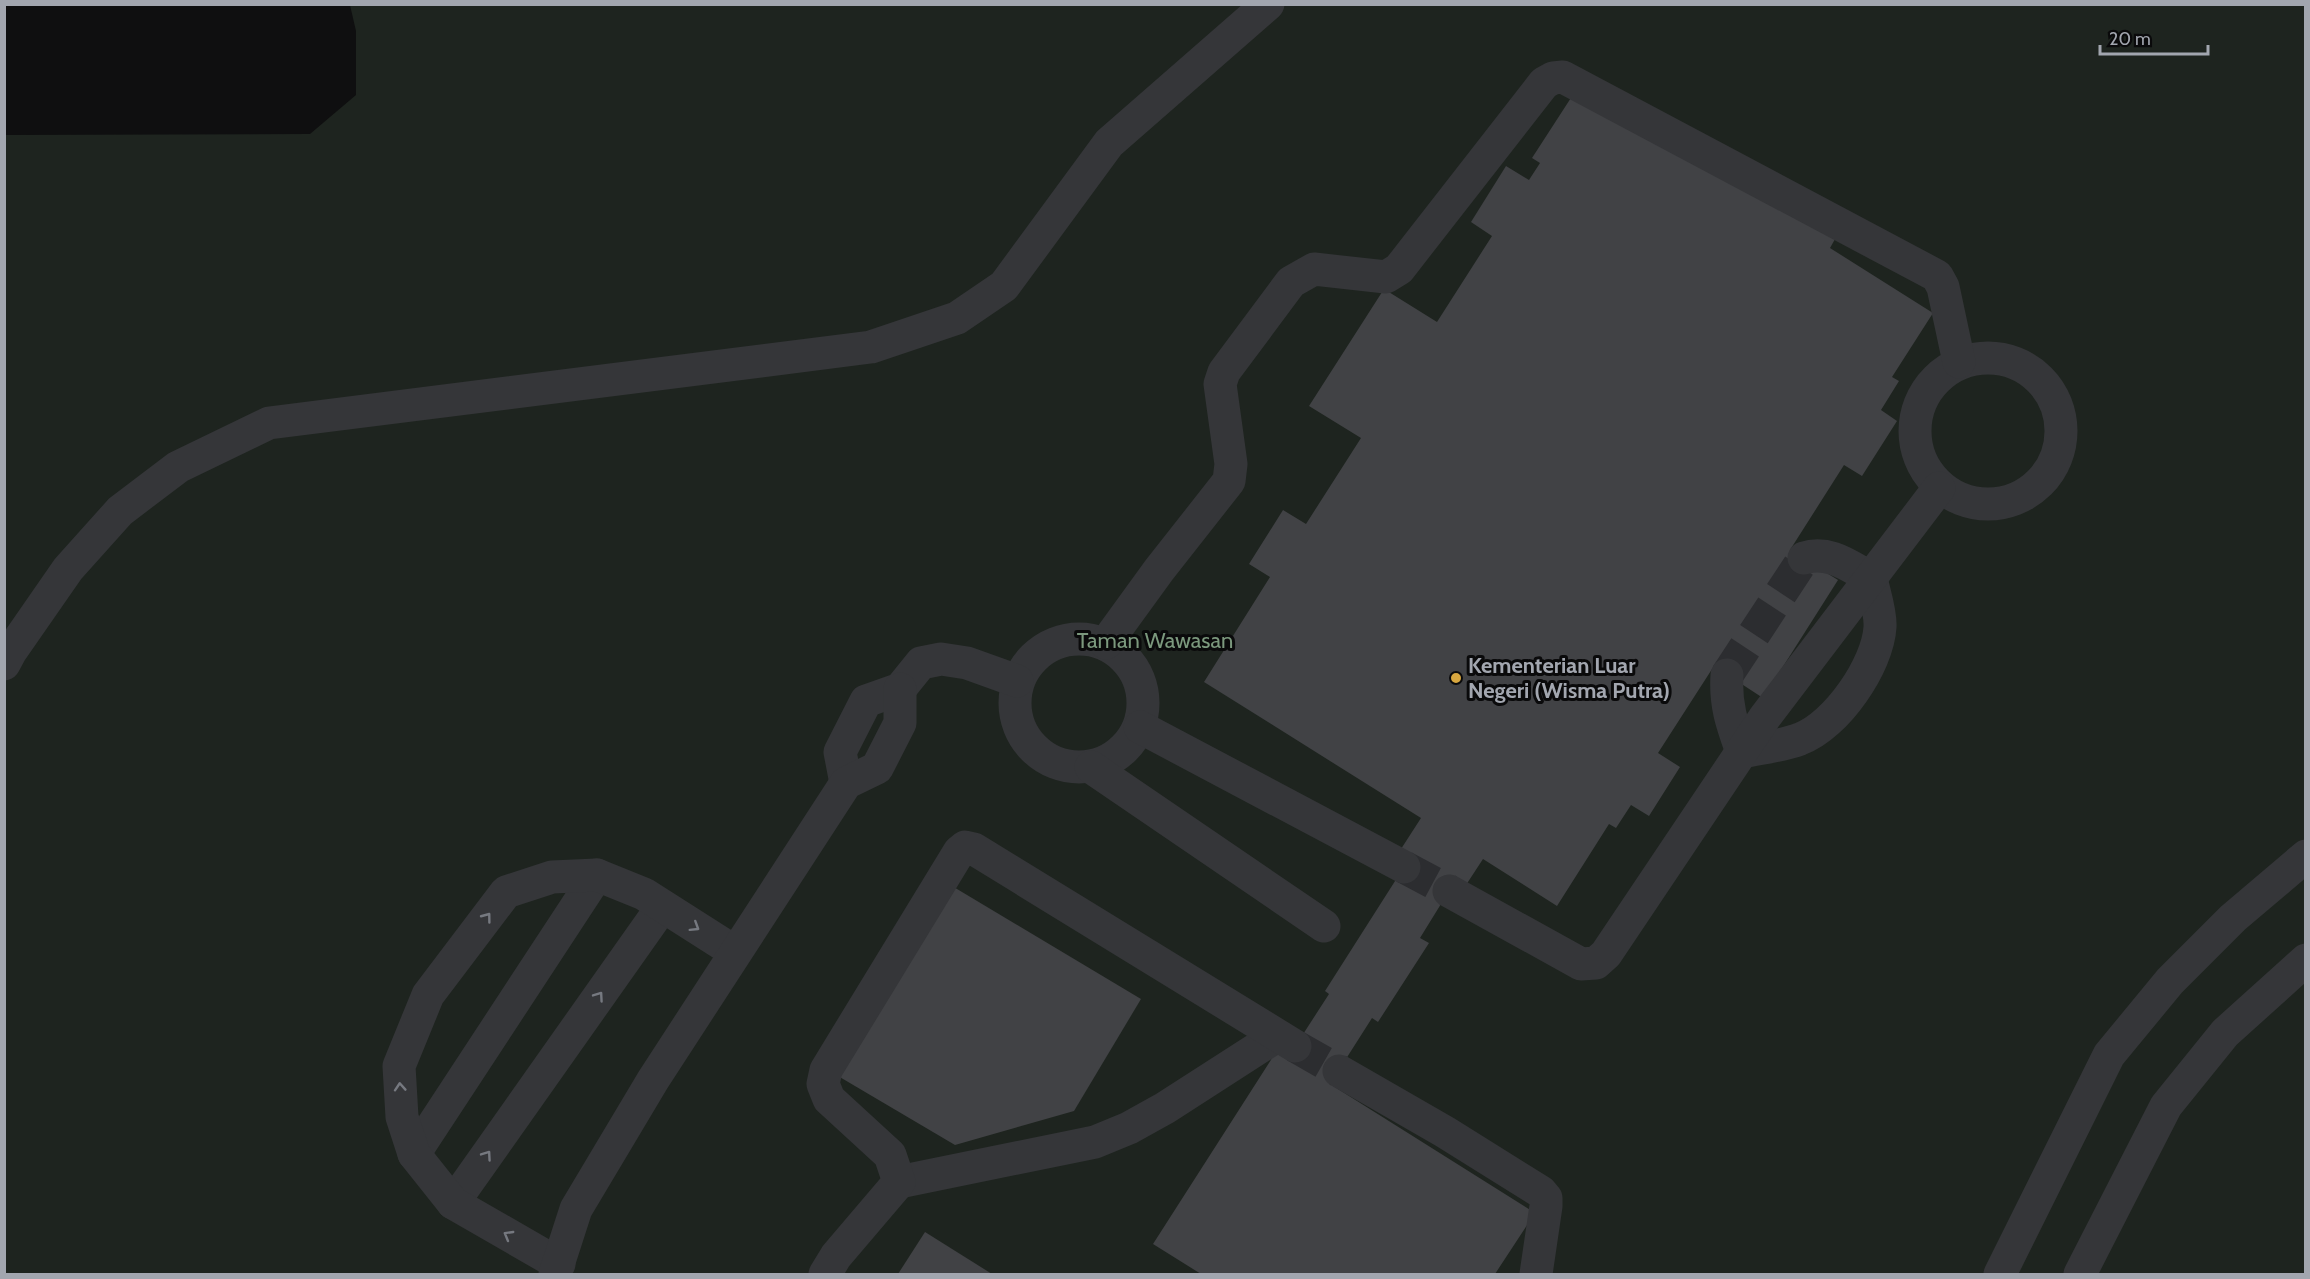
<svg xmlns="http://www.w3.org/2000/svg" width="2310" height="1279" font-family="Cabin,sans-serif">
<rect width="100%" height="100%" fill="#0f0f10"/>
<polygon fill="#1e241f" points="350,5 2305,5 2305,1274 5,1274 4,135 310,134 356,95 356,31"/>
<g fill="#414245">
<polygon points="1578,87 1839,232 1830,248 1933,313 1892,377 1899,381 1881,410 1897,421 1862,476 1844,465 1790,550 1838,580 1763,698 1714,666 1658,753 1680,767 1649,816 1631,805 1616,828 1609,824 1557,906 1483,859 1466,885 1449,891 1420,938 1429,943 1378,1022 1372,1018 1330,1084 1535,1213 1495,1274 1201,1274 1153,1244 1276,1052 1287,1059 1329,994 1325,991 1411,856 1401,849 1421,818 1204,682 1270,577 1249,564 1283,510 1306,524 1361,438 1309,406 1384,289 1437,322 1492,236 1471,222 1506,166 1529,180 1540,163 1532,158"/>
<polygon points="952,886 1141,999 1074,1111 955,1145 838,1076"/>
<polygon points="925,1232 992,1274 898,1274"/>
</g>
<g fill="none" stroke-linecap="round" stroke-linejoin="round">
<g stroke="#2c2d30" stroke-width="33" stroke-dasharray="33 16" stroke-linecap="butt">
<polyline points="1727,675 1804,558"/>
<polyline points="1404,867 1449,891"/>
<polyline points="1295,1046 1339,1071"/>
</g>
<g stroke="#353639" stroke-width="33">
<circle cx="1988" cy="431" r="73"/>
<circle cx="1079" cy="703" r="64"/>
<polyline points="1106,643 1159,570 1229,481 1231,464 1220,384 1224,372 1291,282 1314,269 1386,277 1399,269 1544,83 1553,78 1563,77 1937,276 1943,287 1959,362"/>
<polyline points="4,664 11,651 68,569 120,511 178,467 269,423 871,347 957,318 1004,286 1109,143 1268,4"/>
<path d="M1727 675C1725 705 1732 724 1742 752 1760 748 1782 746 1800 739 1836 726 1878 665 1880 627 1881 612 1874 593 1871 578 1849 566 1829 550 1804 558"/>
<polyline points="1140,727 1404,867"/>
<polyline points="1091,767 1324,926"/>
<polyline points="846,783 840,752 866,701 900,689 921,663 941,659 967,663 1017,681"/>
<polyline points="1449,891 1581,964 1596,963 1606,954 1765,717 1939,488"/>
<polyline points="1339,1071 1445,1132 1541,1192 1546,1198 1546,1206 1536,1274"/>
<polyline points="414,1154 597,875"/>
<polyline points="899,1182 1095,1142 1129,1128 1165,1108 1277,1036"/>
<polyline points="453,1203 662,907"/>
<polyline points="559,1264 453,1203 414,1154 402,1117 399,1066 428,995 506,892 552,877 597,875 644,894 735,952"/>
<polyline points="555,1274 576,1209 653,1080 846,783 877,768 900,723 900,689"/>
<polyline points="825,1274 836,1256 899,1182 890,1155 829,1099 823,1084 826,1070 959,852 965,847 974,849 1295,1046"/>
<polyline points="2000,1274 2109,1055 2170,981 2233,918 2306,856"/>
<polyline points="2080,1274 2166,1106 2225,1033 2306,960"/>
</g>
</g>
<defs><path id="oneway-chevron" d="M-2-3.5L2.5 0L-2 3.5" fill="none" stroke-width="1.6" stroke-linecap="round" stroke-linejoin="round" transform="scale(1.5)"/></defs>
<g stroke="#767980">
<use href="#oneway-chevron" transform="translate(487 917) rotate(-53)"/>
<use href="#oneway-chevron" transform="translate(695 927) rotate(32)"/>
<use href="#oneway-chevron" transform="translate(599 996) rotate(-55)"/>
<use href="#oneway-chevron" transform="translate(400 1087) rotate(-94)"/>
<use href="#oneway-chevron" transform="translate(487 1155) rotate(-55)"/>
<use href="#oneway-chevron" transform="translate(508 1235) rotate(-150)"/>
</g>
<circle fill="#d8a73f" stroke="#0a0a0b" stroke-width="2" cx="1456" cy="678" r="6"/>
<g text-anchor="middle" stroke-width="6" stroke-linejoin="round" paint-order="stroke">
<g font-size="22" fill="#7b987d" stroke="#0a0a0b">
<text x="1155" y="648">Taman Wawasan</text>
</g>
<g font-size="22" font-weight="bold" fill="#a2a6af" stroke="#0a0a0b" text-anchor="start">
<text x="1468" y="673">Kementerian Luar<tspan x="1468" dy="25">Negeri (Wisma Putra)</tspan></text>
</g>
</g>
<rect width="2310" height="1279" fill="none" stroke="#a2a6af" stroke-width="12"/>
<path d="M2100 45v9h108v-9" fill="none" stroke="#a2a6af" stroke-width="3"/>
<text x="2109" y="45" font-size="18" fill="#a2a6af" stroke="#0a0a0b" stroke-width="4.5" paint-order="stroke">20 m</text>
</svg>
